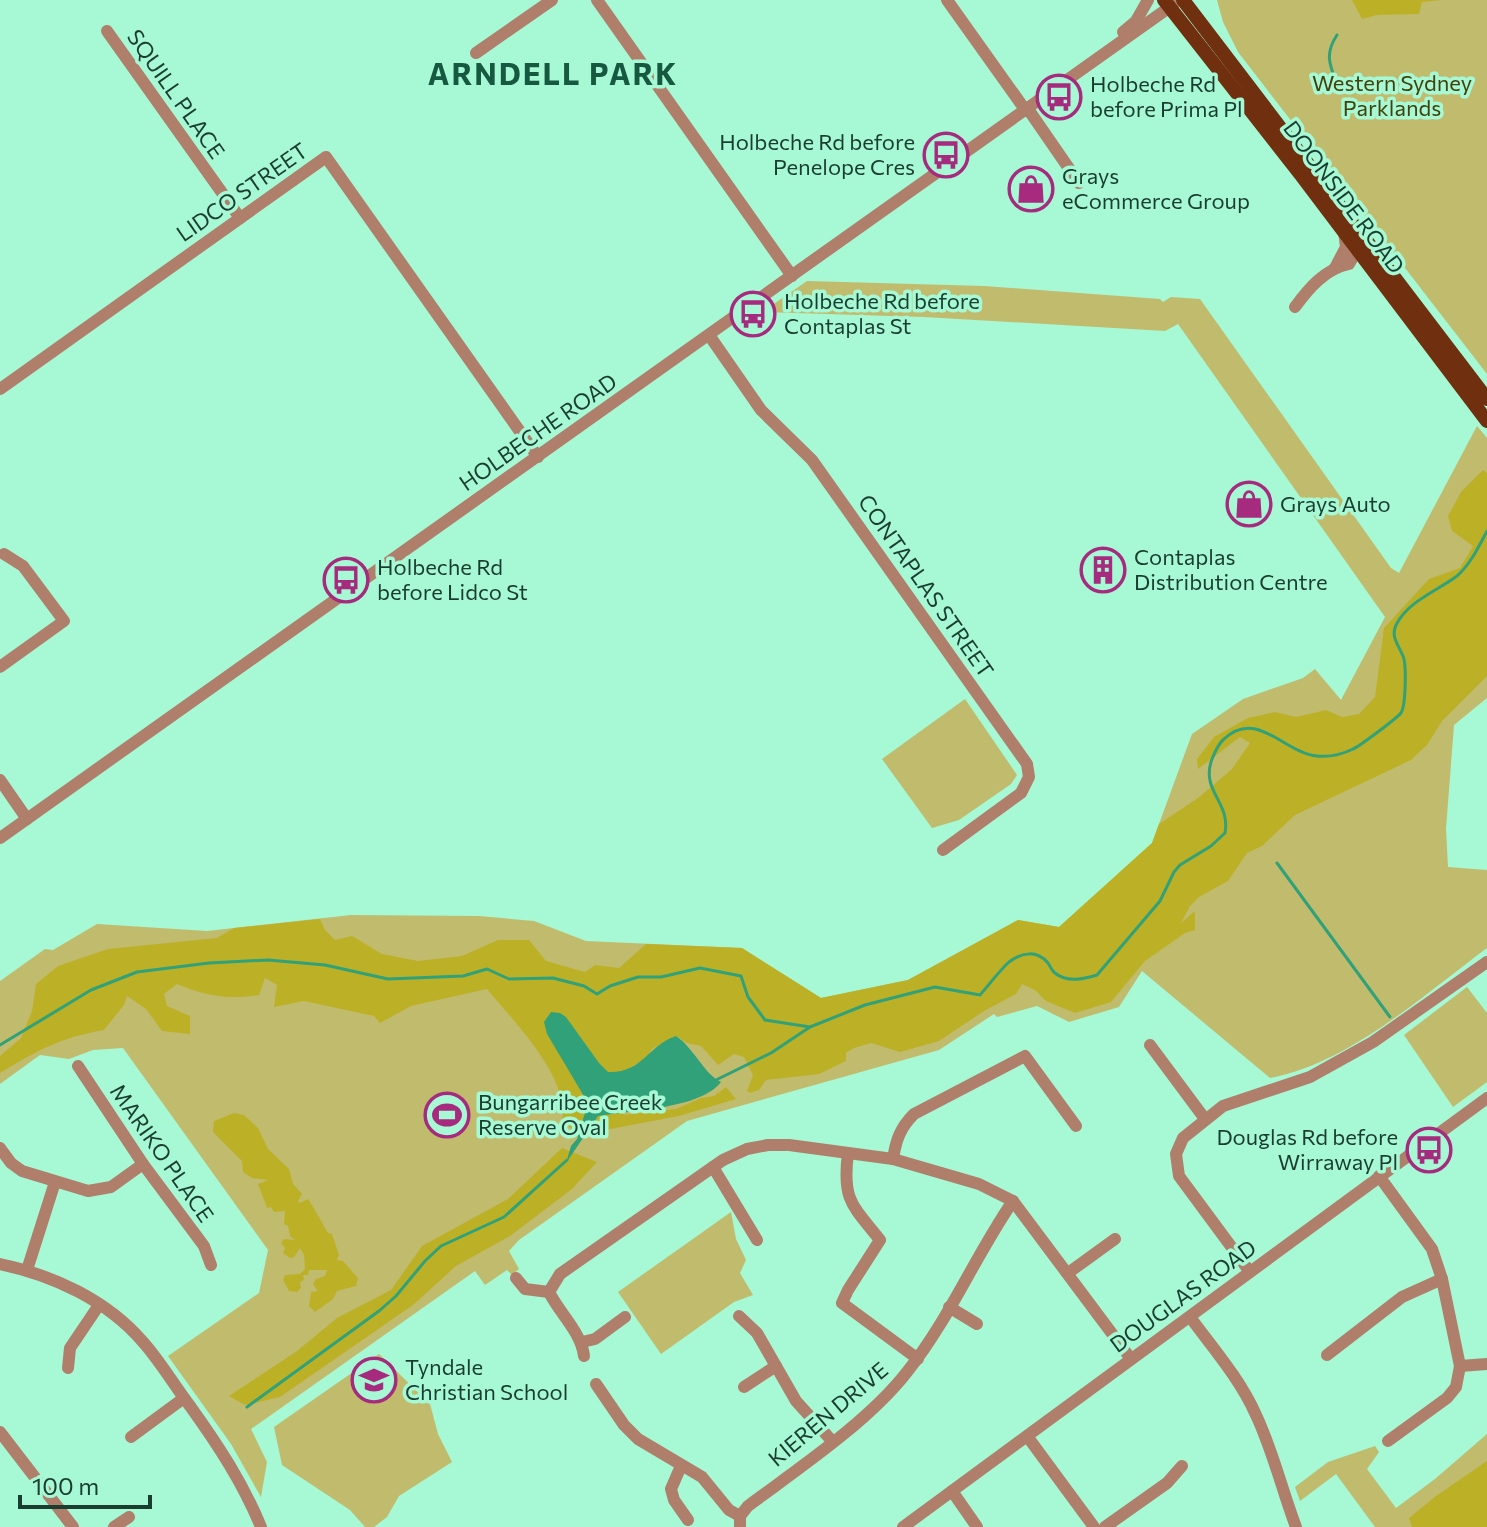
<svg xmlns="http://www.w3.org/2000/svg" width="1487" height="1527" font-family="Commissioner,sans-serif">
<rect width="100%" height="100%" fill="#a6f9d4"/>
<g fill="#c1bb6e">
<polygon points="1217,0 1487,0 1487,374 1238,52 1223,22"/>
<path d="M807 281 984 286 1160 299 1163 302 1171 297 1200 299 1391 568 1399 573 1477 426 1487 438V698L1454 725 1446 829 1448 867 1487 870V948C1425 994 1348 1064 1270 1078L1142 971 1119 1007 1069 1022 1037 1006 997 1017 994 1014 939 1050 687 1121 519 1240 509 1251 519 1269 512 1275 507 1270 485 1285 475 1271 251 1429 267 1462 261 1497 231 1444 168 1356 259 1293 268 1250 123 1048 93 1050 69 1059 40 1055 0 1084V981L45 949 53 950 97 924 207 931 351 915 479 916 534 921 586 941 742 948 821 998 908 980 1018 920 1059 927 1152 843 1192 734 1243 699 1303 678 1315 669 1341 700 1385 617 1178 324 1165 331 924 317 762 312Z"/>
<polygon points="965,699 1017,775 1011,784 959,820 932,828 882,759"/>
<polygon points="1467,987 1487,1013 1487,1082 1453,1107 1404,1035"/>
<polygon points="731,1212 736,1239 746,1260 740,1273 753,1295 734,1302 661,1354 618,1292"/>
<polygon points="379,1354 430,1404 438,1434 452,1462 399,1496 387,1517 374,1527 365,1527 350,1510 282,1465 274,1427"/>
<polygon points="1487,1434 1487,1527 1375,1527 1336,1474 1300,1501 1295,1487 1328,1462 1375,1446 1379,1452 1367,1469 1396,1508 1435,1479"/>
</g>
<g fill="#bcb126">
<polygon points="1352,0 1442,0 1422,2 1419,14 1377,15 1362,19"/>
<path d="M1483 470 1487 473V676L1442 721 1427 745 1411 760 1295 815 1262 846 1247 853 1228 881 1199 897 1190 906 1181 923 1195 911V930L1185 933 1145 961 1111 1002 1075 1013 1046 1001 1035 990 1022 984 1016 994 984 1011 939 1041 900 1052 871 1043 854 1048 846 1053V1061L819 1074 766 1080 759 1090 750 1093 747 1091 753 1075 744 1057 734 1054 718 1065 701 1046 687 1043 676 1036 652 1049 647 1058 622 1072 617 1095 624 1115 676 1109 701 1098 714 1096 726 1087 736 1099 679 1116 605 1130 600 1138 574 1131 562 1121C570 1077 514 1022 487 989L411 1006 380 1023 374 1016 304 1001 274 1007 277 985 265 978 259 995C230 1000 205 996 177 984L164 994 167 1006 190 1016V1034L162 1031 146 1009 127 996 124 1005 104 1030C59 1038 38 1050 0 1073V1056L21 1038 32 1011 36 984 58 966 108 949 217 938 234 928 320 919 325 930 335 940 352 936 382 954 418 961 462 956 498 940H529L546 961 585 972 595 965 619 968 646 944 742 948 821 998 908 980 1018 920 1059 927 1152 843 1159 824 1198 798 1232 769 1250 743 1240 737 1198 769 1197 759 1214 737 1248 718 1275 712 1296 717 1326 710 1342 717 1359 714 1375 697 1384 628 1429 579 1460 568 1473 546 1452 531 1448 516 1461 492Z"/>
<path d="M234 1113 244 1115 258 1128 268 1149 289 1169 293 1184 302 1194 298 1201 300 1203 308 1199C312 1204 324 1226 328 1233L332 1234 339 1255 337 1260 343 1261 358 1278 356 1286 337 1291 333 1299 315 1312 309 1306 311 1292 318 1291 313 1284 316 1279 325 1276 327 1270H309L308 1275H303L304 1280 300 1282 301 1288 297 1292 289 1291 283 1280 285 1275 300 1274 305 1269 304 1255 300 1248 294 1257 290 1258 283 1253 285 1248 281 1243 284 1239 295 1240 290 1236 288 1226 284 1224 285 1211 274 1212 271 1207 267 1208 258 1184 268 1180 252 1178 243 1172 242 1161 213 1132 214 1121Z"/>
<polygon points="562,1148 597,1162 572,1189 510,1236 456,1266 413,1305 280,1397 245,1405 229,1396 297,1351 337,1318 391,1290 422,1246 508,1199"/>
<polygon points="1487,1461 1487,1527 1412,1527 1409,1518 1436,1496"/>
</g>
<path fill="#30a178" d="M551 1012 560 1013 566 1017 599 1063 608 1072C643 1073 647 1046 676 1036 694 1048 704 1074 721 1082 700 1109 632 1110 598 1116L566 1163 571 1146 577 1139 588 1103 547 1034 544 1022Z"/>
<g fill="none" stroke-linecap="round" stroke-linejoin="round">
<g stroke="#30a178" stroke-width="3">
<path d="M1336 82C1329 63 1325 53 1337 35"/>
<polyline points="1277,863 1390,1017"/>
<path d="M0 1045 91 990 137 972 209 963 268 960 325 965 388 979 463 976 487 969 509 979 553 978 584 986 597 994 610 986 638 977H661L700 968 741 976 748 997 765 1020 810 1027 865 1005 935 987 980 995C989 985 999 971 1009 962 1022 952 1037 950 1048 963 1050 966 1052 971 1055 973 1067 983 1084 979 1097 975L1160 901 1174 872 1180 865 1211 846 1225 833C1231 802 1200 791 1212 759 1215 752 1218 744 1224 739 1257 708 1284 753 1317 756 1329 757 1343 754 1353 749 1360 746 1397 718 1401 713 1406 705 1406 668 1404 659 1400 646 1390 638 1396 625 1408 601 1437 591 1457 576 1470 565 1479 546 1487 531"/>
<polyline points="716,1080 771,1053 810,1027"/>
<polyline points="247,1407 379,1311 396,1296 425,1261 441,1246 504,1217 567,1160"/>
</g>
<g stroke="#af7f6b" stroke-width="12">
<polyline points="597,0 792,276"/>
<polyline points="947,0 1026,111"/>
<polyline points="107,31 240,218"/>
<polyline points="1123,32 1136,21 1148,0"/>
<polyline points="476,53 552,0"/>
<polyline points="1028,109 1079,183"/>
<polyline points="1335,268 1346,247 1344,231"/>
<path d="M1295 307C1309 288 1325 269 1349 264L1360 245"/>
<polyline points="709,335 761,410 812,460 1027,764 1029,777 1021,793 943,850"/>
<polyline points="0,389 326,157 538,457"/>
<polyline points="0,667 64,621 23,566 4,554"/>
<polyline points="0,780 27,819"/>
<polyline points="0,838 1174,4"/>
<polyline points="1150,1045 1205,1119"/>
<polyline points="78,1066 143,1164 204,1246 211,1265"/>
<polyline points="0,1148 11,1163 22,1171 88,1191 111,1187 143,1164"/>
<path d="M848 1153C842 1200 852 1205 880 1240L848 1290 842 1303 918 1359"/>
<path d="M893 1159C896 1140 900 1128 914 1114L1025 1056 1076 1126"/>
<polyline points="713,1167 757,1240"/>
<polyline points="1379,1176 1432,1249 1442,1279 1460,1366 1456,1387 1447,1398 1388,1441"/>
<path d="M0 1264C53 1275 107 1300 143 1342 160 1361 174 1385 190 1406 218 1445 243 1483 261 1527"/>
<polyline points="27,1270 55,1182"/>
<polyline points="1250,1272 1179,1176 1176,1154 1183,1138 1223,1106 1310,1077 1373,1042 1487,962"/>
<polyline points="1068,1273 1115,1239"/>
<polyline points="516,1278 525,1289 549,1292"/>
<polyline points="549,1292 560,1274 723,1160 747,1149 768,1145 789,1145 893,1159 979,1184 1013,1201 1131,1359"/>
<path d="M549 1292C560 1314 581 1332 584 1356"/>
<polyline points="949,1307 977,1324"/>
<polyline points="739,1316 757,1333 796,1401 832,1441"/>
<path d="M1190 1317C1213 1348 1240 1379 1256 1415 1273 1451 1282 1490 1296 1527"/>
<polyline points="582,1342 595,1339 625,1317"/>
<polyline points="1327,1355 1402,1297 1442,1279"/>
<polyline points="1460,1366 1487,1364"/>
<polyline points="68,1368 70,1348 99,1305"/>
<polyline points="596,1384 624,1425 638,1439 702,1477 729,1510 740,1516"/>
<polyline points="744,1387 776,1366"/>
<polyline points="0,1432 73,1527"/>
<polyline points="1027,1436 1094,1527"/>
<polyline points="131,1437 184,1398"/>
<polyline points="681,1466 671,1489 674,1500 688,1520"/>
<polyline points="952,1491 977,1527"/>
<polyline points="114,1527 129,1517"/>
<path d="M740 1527V1516L748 1506C799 1468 868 1422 907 1372 949 1320 975 1256 1013 1201"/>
<polyline points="903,1527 1487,1098"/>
<polyline points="1105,1527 1167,1483 1182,1466"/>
</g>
<g stroke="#70300f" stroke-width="14">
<polyline points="1164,0 1301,175 1487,421"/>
<polyline points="1183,0 1487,399"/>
</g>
</g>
<defs>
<g id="bus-ring" transform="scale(2.3)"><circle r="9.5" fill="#a6f9d4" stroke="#a62a7d" stroke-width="1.5"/><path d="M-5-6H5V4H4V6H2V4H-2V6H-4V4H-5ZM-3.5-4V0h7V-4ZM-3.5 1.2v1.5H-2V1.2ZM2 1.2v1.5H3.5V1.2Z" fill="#a62a7d"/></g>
<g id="shop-ring" transform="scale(2.3)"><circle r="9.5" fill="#a6f9d4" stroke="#a62a7d" stroke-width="1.5"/><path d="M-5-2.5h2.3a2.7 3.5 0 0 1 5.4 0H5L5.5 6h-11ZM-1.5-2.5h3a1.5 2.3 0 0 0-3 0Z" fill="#a62a7d"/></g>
<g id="building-ring" transform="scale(2.3)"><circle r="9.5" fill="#a6f9d4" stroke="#a62a7d" stroke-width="1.5"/><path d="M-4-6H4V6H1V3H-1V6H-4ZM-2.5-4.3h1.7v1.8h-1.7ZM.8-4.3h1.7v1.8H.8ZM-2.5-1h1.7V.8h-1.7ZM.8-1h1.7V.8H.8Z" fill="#a62a7d"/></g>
<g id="stadium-ring" transform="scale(2.3)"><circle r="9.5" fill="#a6f9d4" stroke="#a62a7d" stroke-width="1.5"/><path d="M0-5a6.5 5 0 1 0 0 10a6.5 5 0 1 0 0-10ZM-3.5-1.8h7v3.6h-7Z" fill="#a62a7d"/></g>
<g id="school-ring" transform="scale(2.3)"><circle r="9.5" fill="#a6f9d4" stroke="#a62a7d" stroke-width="1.5"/><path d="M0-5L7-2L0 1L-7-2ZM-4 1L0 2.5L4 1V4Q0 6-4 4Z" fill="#a62a7d"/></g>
</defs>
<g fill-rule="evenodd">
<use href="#bus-ring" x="1059" y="97"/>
<use href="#bus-ring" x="946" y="155"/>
<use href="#shop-ring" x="1031" y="189"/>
<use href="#bus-ring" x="753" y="314"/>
<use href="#shop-ring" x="1249" y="504"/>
<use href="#building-ring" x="1103" y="570"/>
<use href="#bus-ring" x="346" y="580"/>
<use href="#stadium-ring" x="447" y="1115"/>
<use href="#bus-ring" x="1429" y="1150"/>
<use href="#school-ring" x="374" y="1380"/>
</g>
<g text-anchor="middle" stroke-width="7" stroke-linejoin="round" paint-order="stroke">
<g font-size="22" fill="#444009" stroke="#a6f9d4">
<text x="1392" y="91">Western Sydney<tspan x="1392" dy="25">Parklands</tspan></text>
</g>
<g font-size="22" fill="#1b3d2f" stroke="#a6f9d4" text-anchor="start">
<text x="1090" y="92">Holbeche Rd<tspan x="1090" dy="25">before Prima Pl</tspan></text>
<text x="915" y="150" text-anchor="end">Holbeche Rd before<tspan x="915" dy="25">Penelope Cres</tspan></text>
<text x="1062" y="184">Grays<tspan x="1062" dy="25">eCommerce Group</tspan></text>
<text x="784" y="309">Holbeche Rd before<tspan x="784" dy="25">Contaplas St</tspan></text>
<text x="1280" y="512">Grays Auto</text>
<text x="1134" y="565">Contaplas<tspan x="1134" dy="25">Distribution Centre</tspan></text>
<text x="377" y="575">Holbeche Rd<tspan x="377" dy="25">before Lidco St</tspan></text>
<text x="478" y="1110">Bungarribee Creek<tspan x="478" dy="25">Reserve Oval</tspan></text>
<text x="1398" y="1145" text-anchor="end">Douglas Rd before<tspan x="1398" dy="25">Wirraway Pl</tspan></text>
<text x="405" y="1375">Tyndale<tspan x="405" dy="25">Christian School</tspan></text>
</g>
<g font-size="22" fill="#1b3d2f" stroke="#a6f9d4">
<text transform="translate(176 94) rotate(55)" y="8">SQUILL PLACE</text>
<text transform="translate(242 192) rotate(-35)" y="8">LIDCO STREET</text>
<text transform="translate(1344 197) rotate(53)" y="8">DOONSIDE ROAD</text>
<text transform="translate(538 432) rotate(-35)" y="8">HOLBECHE ROAD</text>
<text transform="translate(926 586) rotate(55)" y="8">CONTAPLAS STREET</text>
<text transform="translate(162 1153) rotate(55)" y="8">MARIKO PLACE</text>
<text transform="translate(1183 1296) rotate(-36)" y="8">DOUGLAS ROAD</text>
<text transform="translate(828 1414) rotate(-40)" y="8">KIEREN DRIVE</text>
</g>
<g font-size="30" font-weight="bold" letter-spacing="2" fill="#165840" stroke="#a6f9d4">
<text x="553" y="85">ARNDELL PARK</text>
</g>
</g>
<path d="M20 1495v12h130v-12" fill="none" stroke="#1b3d2f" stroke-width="4"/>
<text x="32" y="1495" font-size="24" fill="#1b3d2f" stroke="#a6f9d4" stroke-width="6" paint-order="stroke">100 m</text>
</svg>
